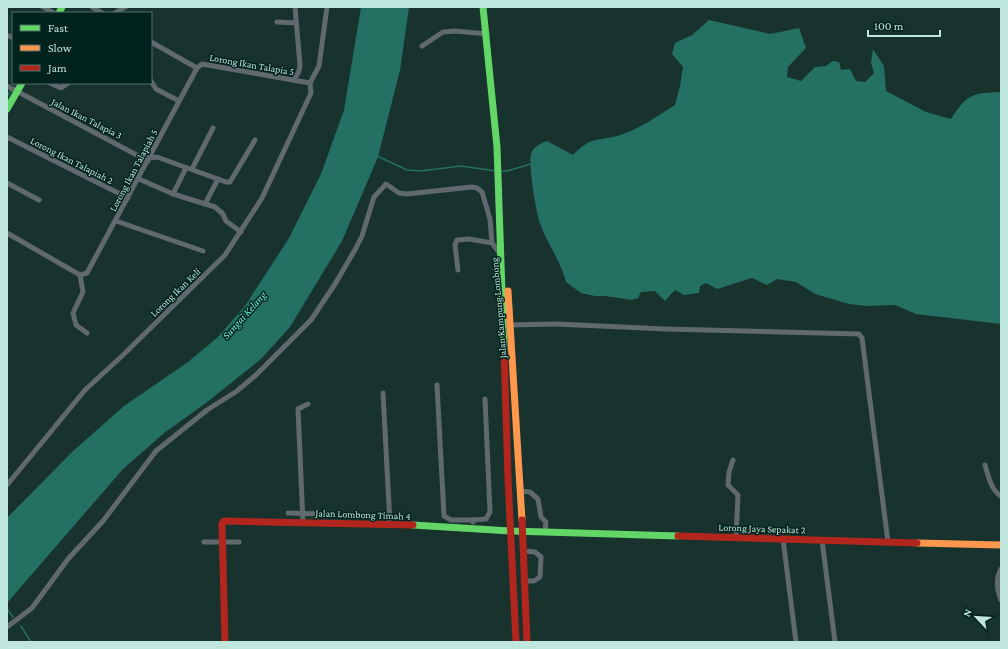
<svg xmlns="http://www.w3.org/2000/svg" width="1008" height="649" font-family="'Crimson Pro',serif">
<rect width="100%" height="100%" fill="#18322e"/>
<g fill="#247063">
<polygon points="361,7 409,7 400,70 378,157 342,241 290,327 261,359 206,403 164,433 123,469 7,603 7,518 72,452 124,406 188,362 218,337 245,306 289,238 321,174 344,110"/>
<path d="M709 20 770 34 799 28 806 48 788 67 787 77 801 81 815 67 826 66 833 61 839 62 841 70 850 69 856 81 865 82 874 73 871 63 873 49 884 66 886 91 926 112 951 119C967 95 970 93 1001 92V324L916 314 895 305 866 306 849 304 815 294 796 282 777 279 767 285 752 278 717 289 706 283 700 286 699 293 684 295 675 290 665 301 655 291 641 292 638 298 632 300 605 296H595L581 293 566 282C561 261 547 244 540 223 536 213 528 163 531 154 534 146 540 144 547 141L573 155C592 135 597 142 620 135 640 129 657 116 675 105L680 86 683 67 672 54 675 43 692 35Z"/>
</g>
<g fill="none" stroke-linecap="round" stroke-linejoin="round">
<g stroke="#247063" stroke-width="1.5">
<polyline points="14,85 15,83"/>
<polyline points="7,97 11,90"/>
<polyline points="377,156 407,170 421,171 461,166 496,171"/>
<polyline points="500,171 507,171 531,164"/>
<polyline points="7,609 13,617"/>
<polyline points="21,626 31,642"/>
</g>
<g stroke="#5f696e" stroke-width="5">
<polyline points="43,7 54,13"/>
<polyline points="92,7 102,13"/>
<polyline points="115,13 125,7"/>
<polyline points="277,22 296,23"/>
<polyline points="7,35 13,38"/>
<polyline points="151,42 197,68"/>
<polyline points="422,46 443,32 455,31 487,34"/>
<polyline points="294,80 299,71 300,65 295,7"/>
<polyline points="151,81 156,89 179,101"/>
<polyline points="50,83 61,88 68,83"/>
<polyline points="310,83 319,66 327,7"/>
<polyline points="7,86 148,161"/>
<polyline points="7,137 128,198"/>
<polyline points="149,158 157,157 226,182 230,182 255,140"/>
<polyline points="192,169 213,128"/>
<polyline points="139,179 173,194 215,207 223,214 226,221 241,232"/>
<polyline points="7,183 39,200"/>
<polyline points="173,194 186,168"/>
<polyline points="205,204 218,179"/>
<polyline points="116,221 203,251"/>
<polyline points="7,233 80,275 83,292 73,313 76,325 87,333"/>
<polyline points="458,270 455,245 457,240 469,239 492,243 501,255"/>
<polyline points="80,275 87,273 197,68 202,64 310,83"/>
<polyline points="507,325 556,324 665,329 859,334 862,338 888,542"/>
<polyline points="437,385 444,516 451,520 473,520"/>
<polyline points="383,393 390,524"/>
<polyline points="733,460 729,472 728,485 738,495 736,537"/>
<path d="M985 465C988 475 991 490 1001 496"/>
<polyline points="7,485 85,390 122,356 225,255 262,198 311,93 310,83"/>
<polyline points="520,491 530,492 538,499 541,517 546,522 545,532"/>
<polyline points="288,513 321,514"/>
<polyline points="473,522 473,520 486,519 490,512 485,399"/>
<polyline points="303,523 298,409 308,404"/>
<polyline points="783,539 796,642"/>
<polyline points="822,540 835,642"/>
<polyline points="204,542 239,542"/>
<polyline points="524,551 535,552 541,557 540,577 534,581 525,581"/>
<path d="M1001 600C997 590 996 578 1001 569"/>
<polyline points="7,627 32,608 68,559 103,521 156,451 207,410 237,391 256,375 311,320 335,284 356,248 362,236 374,197 386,184 399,193 407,194 472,187 477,188 482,192 490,219 492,243"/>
</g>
<g stroke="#63d668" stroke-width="7">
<polyline points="483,7 497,147 504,350"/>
<polyline points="59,13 62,7"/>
<polyline points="7,109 22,83"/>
<polyline points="413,525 511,531 678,536"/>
</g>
<g stroke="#ff974d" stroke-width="7">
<polyline points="508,291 522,520"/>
<polyline points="917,543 1001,545"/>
</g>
<g stroke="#b3261e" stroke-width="7">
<polyline points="504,350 508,478 516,642"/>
<polyline points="522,520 527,642"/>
<polyline points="678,536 917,543"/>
<polyline points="225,642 222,524 224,521 413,525"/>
</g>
</g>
<g text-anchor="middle" stroke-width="3" stroke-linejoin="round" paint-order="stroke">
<g font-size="10" fill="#bfe7dd" stroke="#00221c">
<text transform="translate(252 64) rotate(10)" y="4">Lorong Ikan Talapia 5</text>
<text transform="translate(87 118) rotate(27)" y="4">Jalan Ikan Talapia 3</text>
<text transform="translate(72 160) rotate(27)" y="4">Lorong Ikan Talapiah 2</text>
<text transform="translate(133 170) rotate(-62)" y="4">Lorong Ikan Talapiah 5</text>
<text transform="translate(175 292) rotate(-44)" y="4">Lorong Ikan Keli</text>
<text transform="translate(498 308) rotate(-95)" y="4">Jalan Kampung Lombong</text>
<text transform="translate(363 514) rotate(2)" y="4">Jalan Lombong Timah 4</text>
<text transform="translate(762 528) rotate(2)" y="4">Lorong Jaya Sepakat 2</text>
</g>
<g font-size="11" font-style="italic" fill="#63f5da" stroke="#00221c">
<text transform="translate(244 315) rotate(-48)" y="4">Sungai Kelang</text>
</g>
</g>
<rect width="1008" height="649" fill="none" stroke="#bfe7dd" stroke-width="16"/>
<rect x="12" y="12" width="140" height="72" fill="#00221c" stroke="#4c7169"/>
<rect x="20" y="25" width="20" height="6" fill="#63d668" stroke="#4c7169"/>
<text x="48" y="32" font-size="12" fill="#bfe7dd">Fast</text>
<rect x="20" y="45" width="20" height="6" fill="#ff974d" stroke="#4c7169"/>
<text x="48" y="52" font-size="12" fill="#bfe7dd">Slow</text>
<rect x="20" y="65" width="20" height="6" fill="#b3261e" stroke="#4c7169"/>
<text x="48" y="72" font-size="12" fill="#bfe7dd">Jam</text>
<g transform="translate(976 617) rotate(295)" stroke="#00221c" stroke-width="3" paint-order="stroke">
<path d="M0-3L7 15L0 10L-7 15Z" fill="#bfe7dd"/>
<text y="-6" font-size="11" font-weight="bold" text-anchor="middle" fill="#bfe7dd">N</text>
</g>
<path d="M868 30v6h72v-6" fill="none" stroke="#bfe7dd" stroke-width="2"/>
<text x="874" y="30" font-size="12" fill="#bfe7dd" stroke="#00221c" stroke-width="3" paint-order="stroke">100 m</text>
</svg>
